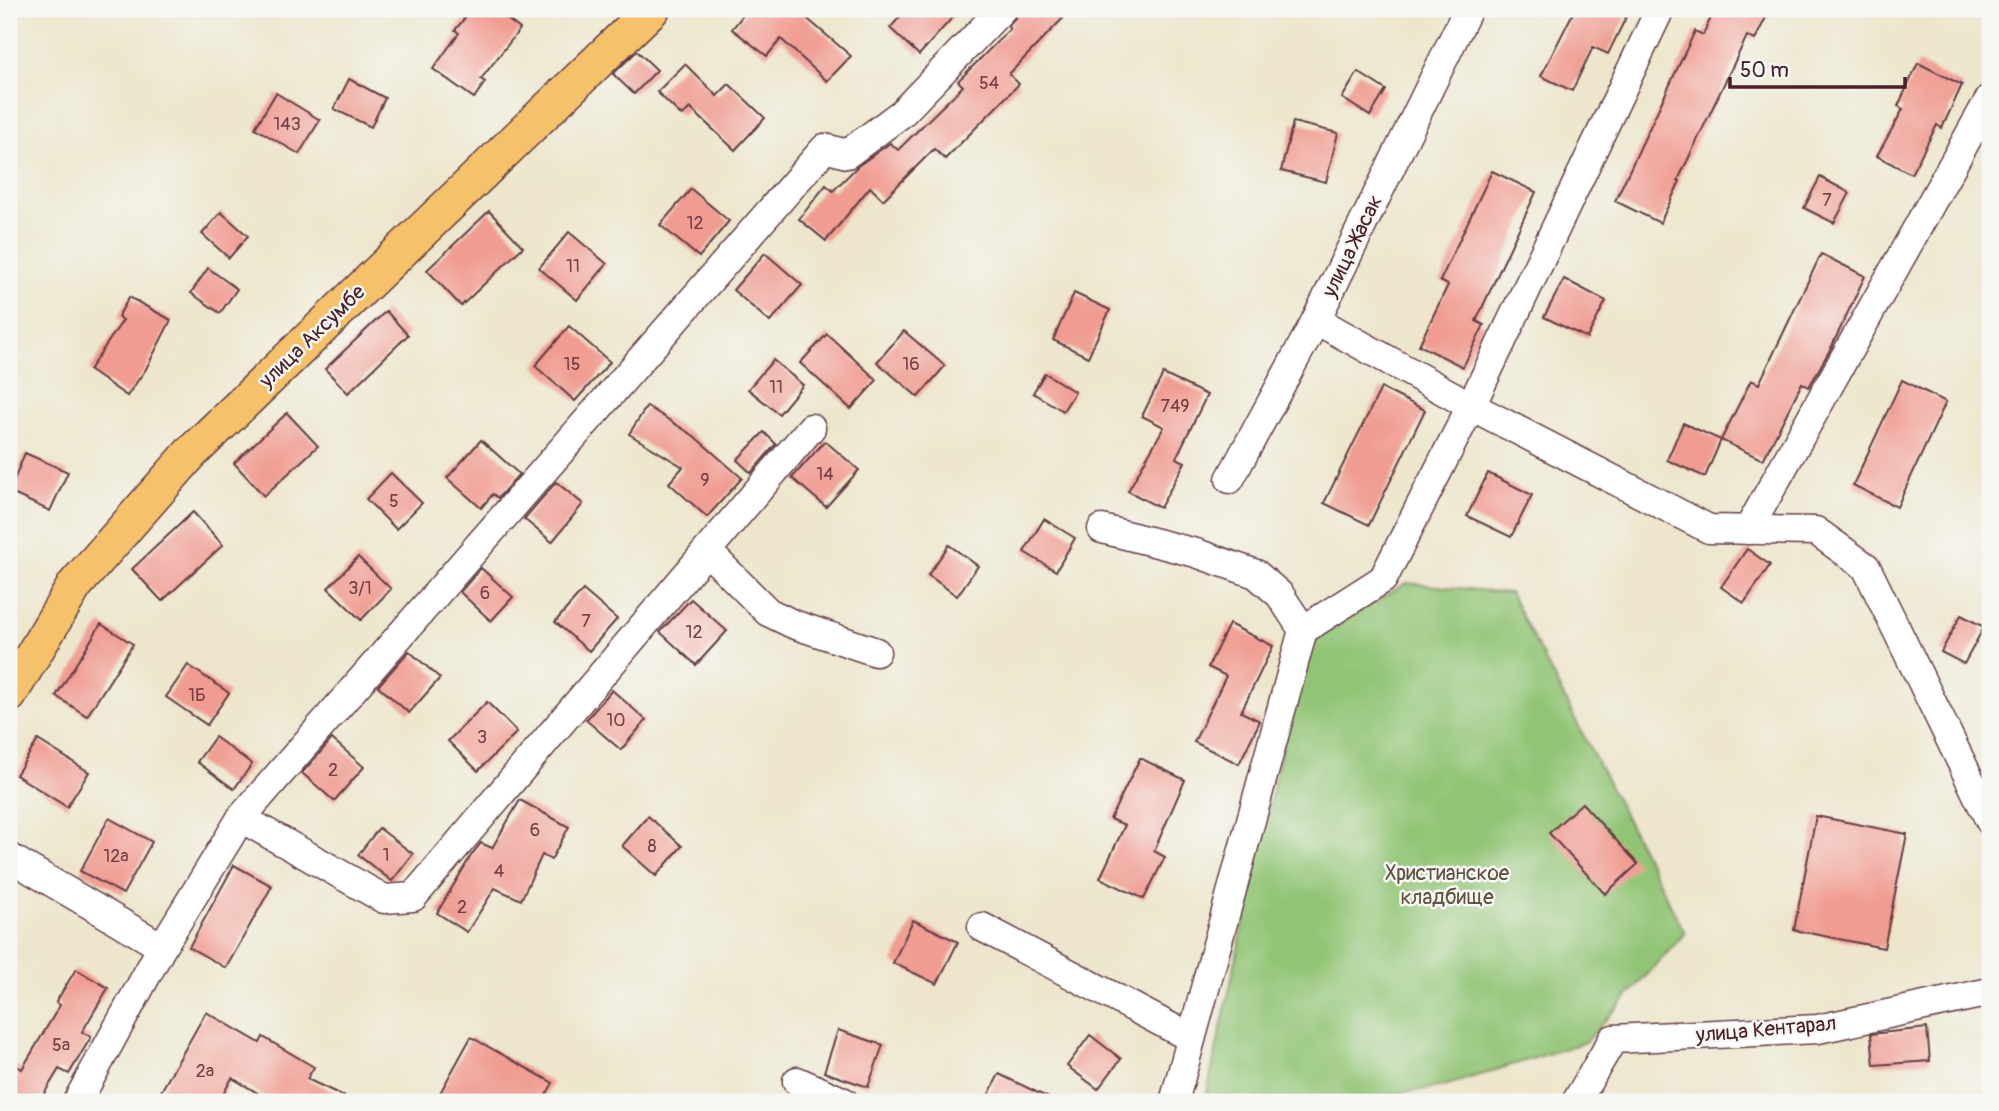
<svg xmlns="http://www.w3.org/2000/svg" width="1999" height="1111" font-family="Pangolin,sans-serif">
<rect width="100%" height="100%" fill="#f6f6f2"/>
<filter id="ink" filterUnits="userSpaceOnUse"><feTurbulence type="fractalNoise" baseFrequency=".0143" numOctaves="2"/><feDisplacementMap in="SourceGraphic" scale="14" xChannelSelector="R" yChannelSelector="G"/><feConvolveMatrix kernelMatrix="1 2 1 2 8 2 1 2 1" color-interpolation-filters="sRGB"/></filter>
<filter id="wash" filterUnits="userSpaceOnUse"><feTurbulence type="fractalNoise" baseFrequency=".00686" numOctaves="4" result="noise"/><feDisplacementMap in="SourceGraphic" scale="28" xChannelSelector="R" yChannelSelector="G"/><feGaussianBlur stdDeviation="1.57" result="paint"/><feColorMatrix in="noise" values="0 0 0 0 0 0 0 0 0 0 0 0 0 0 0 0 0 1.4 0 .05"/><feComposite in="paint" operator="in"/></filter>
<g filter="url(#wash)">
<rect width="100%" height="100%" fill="#ede6cc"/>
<polygon fill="#91c475" stroke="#6e7250" stroke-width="2" points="1406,583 1510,593 1685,933 1586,1042 1444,1086 1345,1102 1205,1102 1300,664 1312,641"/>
<g id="blocks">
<g fill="#f09c92">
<polygon points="472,9 494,9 520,29 481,79 485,82 474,98 433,69 459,33 455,30"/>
<polygon points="748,9 796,9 851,56 827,81 781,39 767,56 732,29"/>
<polygon points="907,9 960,9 919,55 890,28"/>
<polygon points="1018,9 1072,9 1009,74 1019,84 945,159 934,149 883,200 870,187 826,241 799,219 826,185 833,191 858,166 890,143 898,150 963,86 958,81 1010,29 1008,27 1014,20"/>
<polygon points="1575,9 1630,9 1608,54 1593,47 1572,91 1541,76"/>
<polygon points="1715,9 1770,9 1755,40 1747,36 1678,180 1680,181 1660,223 1615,201 1695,31 1703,35"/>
<polygon points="637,51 657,70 634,94 613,74"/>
<polygon points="1918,63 1962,85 1942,128 1937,125 1911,174 1877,156 1903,109 1898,106"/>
<polygon points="685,64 717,96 729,84 765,118 735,150 690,108 682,116 657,92"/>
<polygon points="1358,72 1386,90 1370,116 1342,98"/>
<polygon points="349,79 385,98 371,127 334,109"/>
<polygon points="276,93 320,120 299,154 255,128"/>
<polygon points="1293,122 1338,133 1326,182 1281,171"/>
<polygon points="1492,171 1536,192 1476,321 1484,325 1463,367 1419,345 1448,285 1440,281"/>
<polygon points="1820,177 1850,193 1834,223 1804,208"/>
<polygon points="691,189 729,221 699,257 660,225"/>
<polygon points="489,211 523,247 461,306 427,270"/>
<polygon points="221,212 248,236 229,258 202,234"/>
<polygon points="569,232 607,264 577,300 539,268"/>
<polygon points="765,253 802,285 770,322 733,290"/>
<polygon points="1821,254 1865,276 1832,346 1809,387 1802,383 1763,460 1721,440 1751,380 1759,384"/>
<polygon points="208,268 237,289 220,313 191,293"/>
<polygon points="1564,279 1606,301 1587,338 1544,317"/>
<polygon points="1074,293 1110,310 1088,357 1053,340"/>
<polygon points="129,297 171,320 146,369 127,396 89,370 123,320 118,317"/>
<polygon points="386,311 408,335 348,393 325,369"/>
<polygon points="569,326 610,362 575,401 535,366"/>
<polygon points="904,331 945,366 918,397 877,362"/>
<polygon points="827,334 877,380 851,409 800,363"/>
<polygon points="773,360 803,385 779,414 748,389"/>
<polygon points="1045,373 1075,392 1063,411 1033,393"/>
<polygon points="1163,374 1207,395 1176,458 1185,462 1160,508 1128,491 1164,427 1142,416"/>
<polygon points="1902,380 1946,402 1897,507 1853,485"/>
<polygon points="1381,388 1425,410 1369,525 1324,503"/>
<polygon points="647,406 694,436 742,478 707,517 669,483 683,467 629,434"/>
<polygon points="287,413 318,446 264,496 234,463"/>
<polygon points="1683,423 1721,440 1705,477 1667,460"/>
<polygon points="764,432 776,444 751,473 737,460"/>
<polygon points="481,440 519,474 498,498 493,494 481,508 447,478"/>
<polygon points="825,441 859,470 826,507 792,478"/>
<polygon points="25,453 68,472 50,511 9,492"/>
<polygon points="391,473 422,503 396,529 366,499"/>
<polygon points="1488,473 1532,495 1511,537 1467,516"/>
<polygon points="556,482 583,504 552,542 524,519"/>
<polygon points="193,512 223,545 162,601 132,569"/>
<polygon points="1044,519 1075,538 1056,571 1024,552"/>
<polygon points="949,545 978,566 957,596 928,575"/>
<polygon points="1747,549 1770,565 1744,603 1721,587"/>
<polygon points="358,557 391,589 361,620 328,588"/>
<polygon points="481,568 513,597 491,621 460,592"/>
<polygon points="583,590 617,619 589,651 555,622"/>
<polygon points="691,599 727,631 696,665 660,632"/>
<polygon points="1961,615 1984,627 1964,664 1941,652"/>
<polygon points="101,624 133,644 87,716 56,696"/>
<polygon points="1229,624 1273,646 1241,712 1260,721 1239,764 1194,742 1226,676 1208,667"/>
<polygon points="409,651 440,678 409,713 378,686"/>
<polygon points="188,665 229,693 207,725 166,697"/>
<polygon points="612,690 646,720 621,750 586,720"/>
<polygon points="487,702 517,732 478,771 448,741"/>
<polygon points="215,737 252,764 234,789 197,762"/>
<polygon points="332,739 364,767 334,801 302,773"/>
<polygon points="38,740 89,772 67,807 16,775"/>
<polygon points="1140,758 1185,780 1154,851 1165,857 1144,899 1100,878 1125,825 1110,819"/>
<polygon points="520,800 569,827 551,860 542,855 521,900 495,888 467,932 437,913 472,854 481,843 492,848"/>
<polygon points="1582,803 1638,864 1605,894 1549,833"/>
<polygon points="648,816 682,846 656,876 622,846"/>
<polygon points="1816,816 1907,834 1884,948 1794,930"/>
<polygon points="109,818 152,842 123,894 80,871"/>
<polygon points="379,828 413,854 392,881 358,855"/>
<polygon points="234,865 272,886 226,968 189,947"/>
<polygon points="913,920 958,942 937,984 893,963"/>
<polygon points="76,969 108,988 82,1032 91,1037 69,1074 59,1069 39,1102 9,1102 9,1061 22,1069 60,1005 56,1002"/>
<polygon points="206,1012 260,1043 263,1037 314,1067 307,1079 356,1102 273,1102 232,1078 219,1102 155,1102"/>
<polygon points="1927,1028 1930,1061 1874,1065 1871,1034"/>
<polygon points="838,1030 883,1045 868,1087 824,1072"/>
<polygon points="1090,1035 1121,1059 1098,1089 1067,1066"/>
<polygon points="471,1037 553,1083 542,1102 435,1102"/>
<polygon points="999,1074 1057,1102 985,1102"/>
</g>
</g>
</g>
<g filter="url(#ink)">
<use href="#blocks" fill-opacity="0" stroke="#623d43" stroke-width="2"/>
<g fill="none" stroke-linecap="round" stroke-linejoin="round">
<g stroke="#623d43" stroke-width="31">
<g id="minor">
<polyline points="1316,320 1471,406 1709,529 1816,531 1866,567 1990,821"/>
<polyline points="1230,479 1316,320 1468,9"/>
<polyline points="1102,529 1196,553 1256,574 1280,595 1303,630"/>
<polyline points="1748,530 1990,98"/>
<polyline points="707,551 768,612 793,624 876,652"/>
<polyline points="241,818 825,148 847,154 902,113 1002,9"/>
<polyline points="9,857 162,947 77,1102"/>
<polyline points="982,927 1191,1038"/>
<polyline points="162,947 241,818 384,899 413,897 811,428"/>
<polyline points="797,1081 844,1102"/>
<polyline points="1174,1102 1303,630 1383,579 1471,406 1660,9"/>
<polyline points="1576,1102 1613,1039 1818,1029 1990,992"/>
</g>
</g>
<g stroke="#623d43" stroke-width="38">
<polyline id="major" points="9,695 75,585 191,453 652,9"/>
</g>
<use href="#minor" stroke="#fff" stroke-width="28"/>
<use href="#major" stroke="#f5c16b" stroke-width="35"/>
</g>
</g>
<g text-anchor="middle" stroke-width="5" stroke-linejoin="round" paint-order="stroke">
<g font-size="18" fill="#743e45">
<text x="989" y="89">54</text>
<text x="287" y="130">143</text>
<text x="1827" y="206">7</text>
<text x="695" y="229">12</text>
<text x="573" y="272">11</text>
<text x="572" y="370">15</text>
<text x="911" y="370">16</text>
<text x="776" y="393">11</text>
<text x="1175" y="412">749</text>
<text x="825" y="480">14</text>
<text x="705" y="486">9</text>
<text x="394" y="507">5</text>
<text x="360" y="594">3/1</text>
<text x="485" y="599">6</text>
<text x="586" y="627">7</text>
<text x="694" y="638">12</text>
<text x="197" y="701">1Б</text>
<text x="616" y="726">10</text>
<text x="482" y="743">3</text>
<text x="333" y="776">2</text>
<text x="535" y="836">6</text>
<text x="652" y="852">8</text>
<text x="386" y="861">1</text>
<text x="116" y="862">12а</text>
<text x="499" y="877">4</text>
<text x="462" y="913">2</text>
<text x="61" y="1051">5а</text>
<text x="205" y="1077">2а</text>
</g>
<g font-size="21" fill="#4a1f2b" stroke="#f6f6f2">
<text transform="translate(1352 246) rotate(-64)" y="7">улица Жасак</text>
<text transform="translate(312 336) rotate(-44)" y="7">улица Аксумбе</text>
<text transform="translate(1766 1029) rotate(-5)" y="7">улица Кентарал</text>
</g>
<g font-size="21" fill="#5f5141" stroke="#f6f6f2">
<text x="1447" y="880">Христианское<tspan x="1447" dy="24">кладбище</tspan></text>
</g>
</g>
<rect width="1999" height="1111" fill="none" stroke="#f6f6f2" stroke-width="35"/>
<path d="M1730 77v10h175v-10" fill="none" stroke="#4a1f2b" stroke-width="3.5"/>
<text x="1740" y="77" font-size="21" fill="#4a1f2b" stroke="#f6f6f2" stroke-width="5" paint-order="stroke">50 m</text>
</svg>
